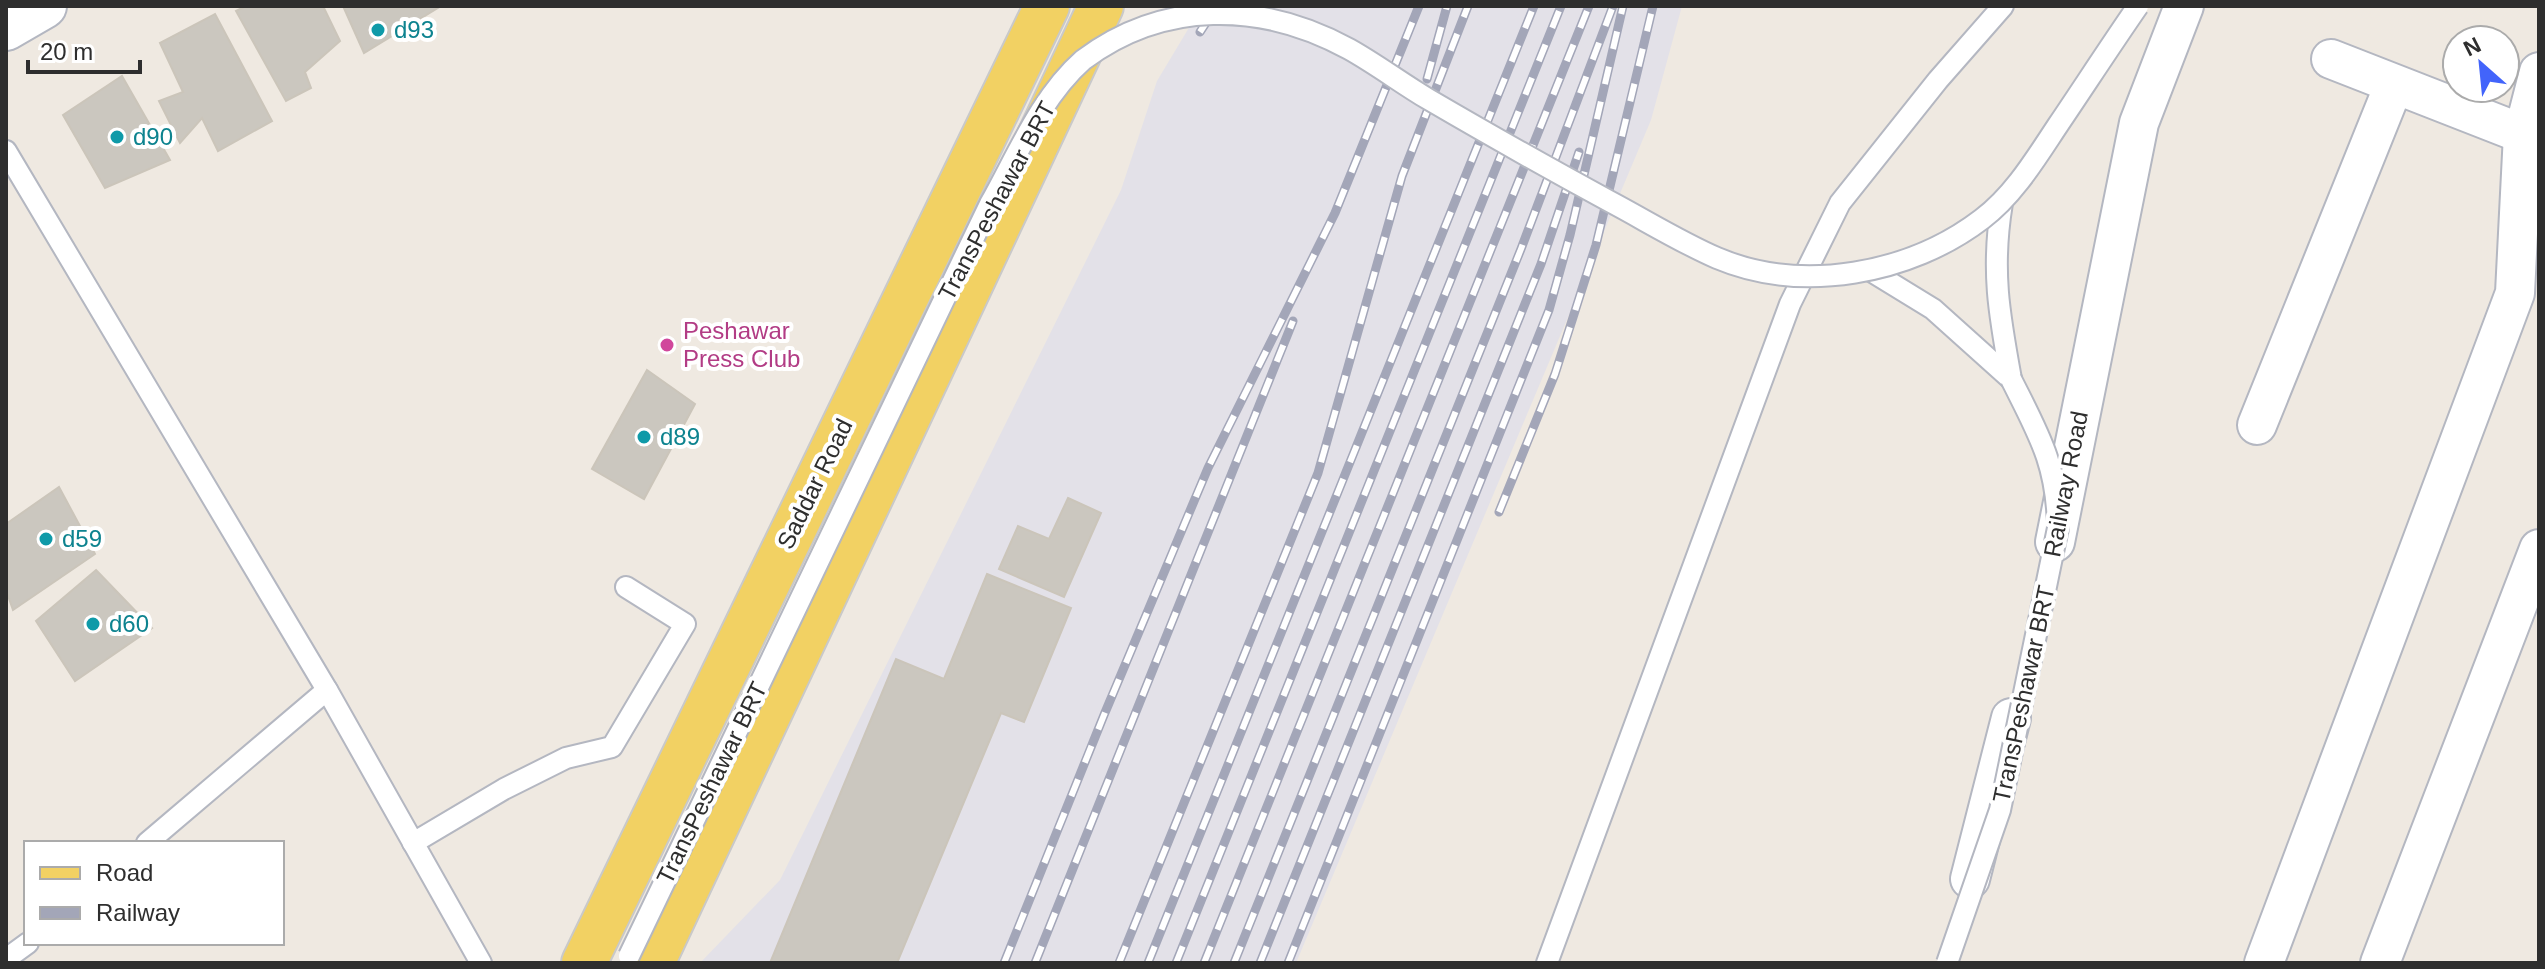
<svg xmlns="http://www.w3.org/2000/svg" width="2545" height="969" font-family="Arial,sans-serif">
<rect width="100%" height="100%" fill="#efe9e1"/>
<polygon fill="#e3e1e8" points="1202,6 1682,6 1651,120 1296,963 700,963 780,880 1121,190 1157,81"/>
<g fill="#cbc7bf" stroke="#cbc5ba" stroke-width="2">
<polygon points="246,6 323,6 340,41 305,72 311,88 286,101 236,11"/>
<polygon points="343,6 441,6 364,53"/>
<polygon points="215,14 272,121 218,151 202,118 180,143 159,101 183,92 160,43"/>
<polygon points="122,76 170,160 105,188 63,115"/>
<polygon points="647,370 695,404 644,499 592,469"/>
<polygon points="59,487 95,554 13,610 6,590 6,524"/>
<polygon points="1068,498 1101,513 1064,597 999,569 1018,526 1049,539"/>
<polygon points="96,570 152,628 75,681 36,621"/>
<polygon points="987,574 1071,608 1024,722 1001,713 897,963 770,963 896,659 944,679"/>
</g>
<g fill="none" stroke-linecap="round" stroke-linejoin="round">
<g stroke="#b4b7c1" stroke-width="24">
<g id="service">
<polyline points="6,151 327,690 481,963"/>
<path d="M2002 203C1991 269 1999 314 2011 379"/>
<polyline points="1871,271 1933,309 2011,379"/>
<polyline points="147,843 327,690"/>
<polyline points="413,843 504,789 566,758 612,747 685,624 626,587"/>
<polyline points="6,959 28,943"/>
<polyline points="1547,963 1790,304 1840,203 1938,80 2003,6"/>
</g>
</g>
<g stroke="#b4b7c1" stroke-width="42">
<g id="minor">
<polyline points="2331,59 2523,134"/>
<polyline points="2257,425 2394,85"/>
<polyline points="2055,542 2139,123 2184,6"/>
<polyline points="1970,879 2011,718"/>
<polyline points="2264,963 2515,293 2523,134 2539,72"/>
<polyline points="2380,963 2539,549"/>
</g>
</g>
<g stroke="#b4b7c1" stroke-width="48">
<polyline id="secondary" points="6,28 44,6"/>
</g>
<g stroke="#c9c9c9" stroke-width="48">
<g id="primary">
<polyline points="584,963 1047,6"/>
<polyline points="652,963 1101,6"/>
</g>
</g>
<use href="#service" stroke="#fff" stroke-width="20"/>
<use href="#minor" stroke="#fff" stroke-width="38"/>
<use href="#secondary" stroke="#fff" stroke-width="44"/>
<use href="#primary" stroke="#f2d163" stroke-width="44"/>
<g stroke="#a3a6b8" stroke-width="9">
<g id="rail">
<polyline points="1200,32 1217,6"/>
<polyline points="1427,79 1447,6"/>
<polyline points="1499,512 1555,374 1596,245 1653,6"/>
<polyline points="1004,963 1104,715 1208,468 1335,213 1419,6"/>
<polyline points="1035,963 1293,321"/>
<polyline points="1119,963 1318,473 1402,176 1468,6"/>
<polyline points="1148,963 1534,6"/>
<polyline points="1176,963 1561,6"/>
<polyline points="1204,963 1589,6"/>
<polyline points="1234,963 1521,249 1613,6"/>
<polyline points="1260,963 1541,264 1579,152"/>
<polyline points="1288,963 1549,310 1570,235 1623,6"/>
</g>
</g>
<use href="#rail" stroke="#fff" stroke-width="6" stroke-dasharray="18" stroke-linecap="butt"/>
<g stroke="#b4b7c1" stroke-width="24" stroke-linecap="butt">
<g id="service-bridge">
<path d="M629 956 990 204C1017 156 1041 97 1083 60 1163 0 1261 1 1349 49 1376 64 1401 83 1428 99 1488 134 1548 168 1609 201 1645 220 1680 242 1717 258 1802 294 1910 274 1982 219 2014 195 2036 158 2058 125 2085 85 2111 45 2138 6"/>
<path d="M1947 963 2000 810 2058 528C2057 464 2039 435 2011 379"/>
</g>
</g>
<use href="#service-bridge" stroke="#fff" stroke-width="20"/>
</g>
<g fill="#0f9aa8" stroke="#fff" stroke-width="3">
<circle cx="378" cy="30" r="8"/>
<circle cx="117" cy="137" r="8"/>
<circle cx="644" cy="437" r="8"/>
<circle cx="46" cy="539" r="8"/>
<circle cx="93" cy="624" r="8"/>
</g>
<circle fill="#d1479c" stroke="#fff" stroke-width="3" cx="667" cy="345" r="8"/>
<g text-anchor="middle" stroke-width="8" stroke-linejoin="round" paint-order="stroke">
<g font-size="24" fill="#0d838f" stroke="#fff" text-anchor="start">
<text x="394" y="38">d93</text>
<text x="133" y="145">d90</text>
<text x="660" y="445">d89</text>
<text x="62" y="547">d59</text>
<text x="109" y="632">d60</text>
</g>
<g font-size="24" fill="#2e2e2e" stroke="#fff">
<text transform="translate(997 201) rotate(-62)" y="8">TransPeshawar BRT</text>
<text transform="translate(815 484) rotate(-64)" y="8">Saddar Road</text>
<text transform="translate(2066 484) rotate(-79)" y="8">Railway Road</text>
<text transform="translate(2024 694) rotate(-78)" y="8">TransPeshawar BRT</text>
<text transform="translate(712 783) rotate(-64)" y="8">TransPeshawar BRT</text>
</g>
<g font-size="24" fill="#b23c85" stroke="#fff" text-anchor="start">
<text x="683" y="339">Peshawar<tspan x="683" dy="28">Press Club</tspan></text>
</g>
</g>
<rect width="2545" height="969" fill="none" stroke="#2e2e2e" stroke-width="16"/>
<rect x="24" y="841" width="260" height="104" fill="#ffffff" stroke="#ababab" stroke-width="2"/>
<rect x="40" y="867" width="40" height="12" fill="#f2d163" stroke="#ababab" stroke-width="2"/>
<text x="96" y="881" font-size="24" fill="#2e2e2e">Road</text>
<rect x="40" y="907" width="40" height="12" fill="#a3a6b8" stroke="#ababab" stroke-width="2"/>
<text x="96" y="921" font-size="24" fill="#2e2e2e">Railway</text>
<g transform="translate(2481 64) rotate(333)"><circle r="38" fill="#ffffff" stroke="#ababab" stroke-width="2"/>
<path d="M0-6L14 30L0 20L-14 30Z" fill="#4264fb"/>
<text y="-12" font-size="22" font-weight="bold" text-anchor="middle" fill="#2e2e2e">N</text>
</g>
<path d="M28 60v12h112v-12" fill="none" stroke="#2e2e2e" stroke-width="4"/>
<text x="40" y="60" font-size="24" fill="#2e2e2e" stroke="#ffffff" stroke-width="6" paint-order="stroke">20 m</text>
</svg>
